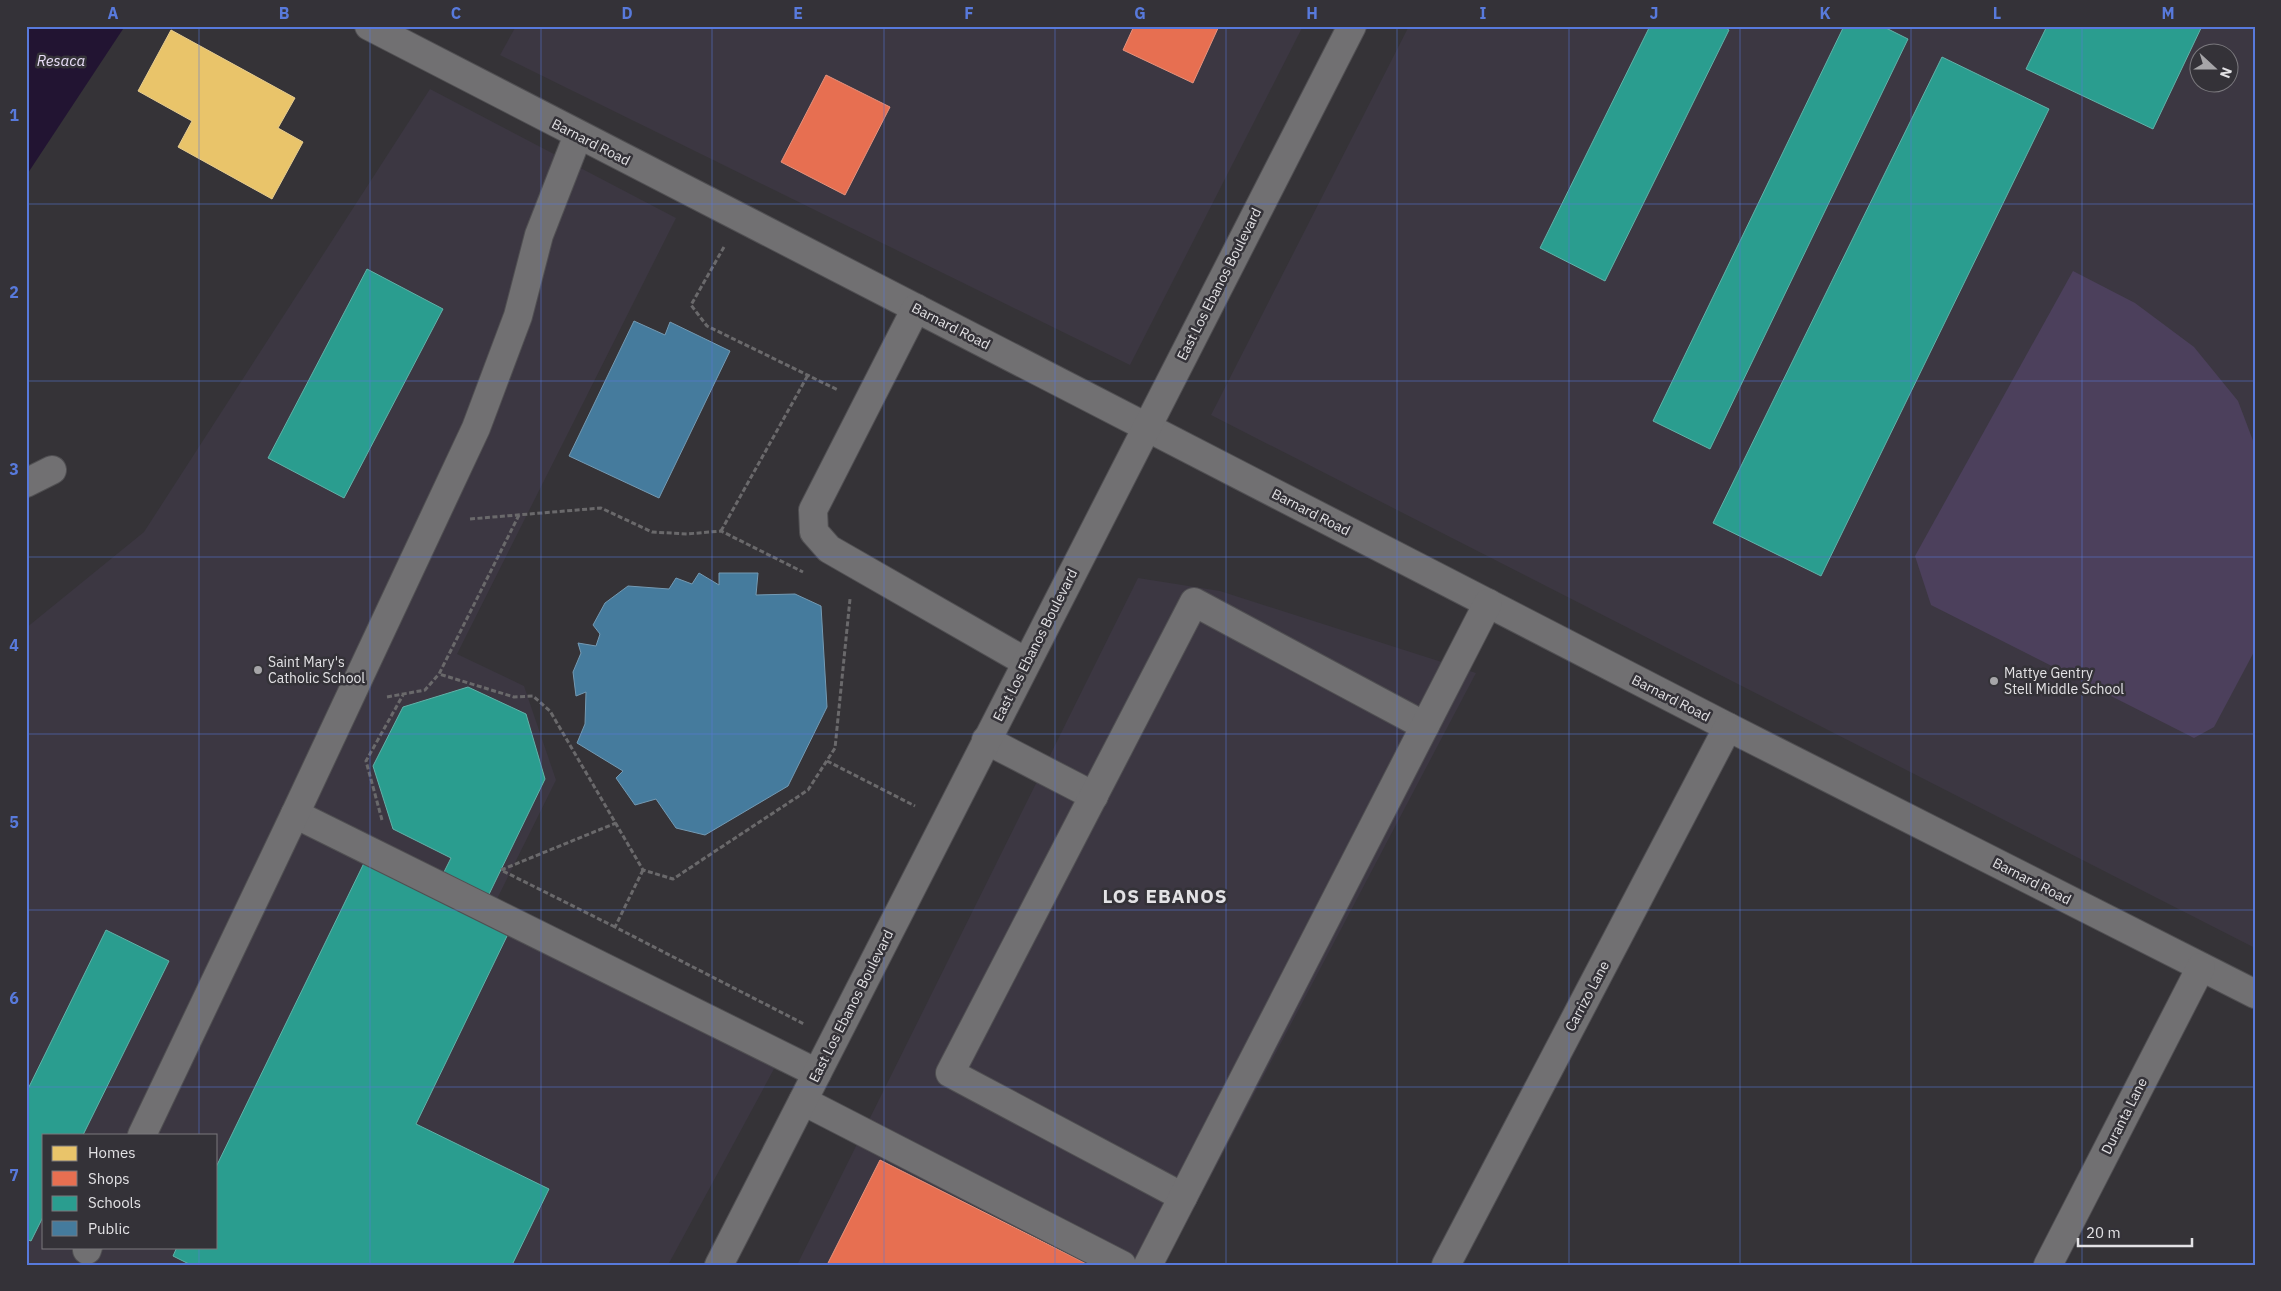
<svg xmlns="http://www.w3.org/2000/svg" width="2281" height="1291" font-family="'IBM Plex Sans',sans-serif">
<rect width="100%" height="100%" fill="#353337"/>
<g fill="#3c3742" fill-rule="evenodd">
<polygon points="516,26 1303,26 1130,365 500,55"/>
<path d="M1409 26H2255V948L1211 415ZM2198 52H2228V82H2198Z"/>
<path d="M430 89 676 218 457 654 524 686 556 780 496 901 788 1043 668 1265H26V628L144 532ZM44 1135H216V1247H44Z"/>
<polygon points="1138,578 1220,591 1476,673 1164,1265 797,1265"/>
</g>
<polygon fill="#4c405c" points="2073,271 2135,303 2194,347 2238,401 2255,446 2255,650 2214,727 2194,738 1931,605 1915,556"/>
<polygon fill="#221432" points="26,26 125,26 26,176"/>
<polygon fill="#e9c46a" stroke="#e7cd8f" points="171,30 295,98 278,128 303,142 272,199 178,147 192,121 138,91"/>
<g fill="#e76f51" stroke="#e6927d">
<polygon points="1134,26 1219,26 1193,83 1123,50"/>
<polygon points="826,75 890,107 845,195 781,162"/>
<polygon points="880,1160 1089,1265 827,1265"/>
</g>
<g fill="#2a9d8f" stroke="#62b2a9">
<polygon points="1650,26 1722,26 1729,30 1605,281 1540,248"/>
<polygon points="1844,26 1882,26 1908,39 1710,449 1653,421"/>
<polygon points="2047,26 2202,26 2153,129 2026,69"/>
<polygon points="1942,57 2049,109 1821,576 1713,523"/>
<polygon points="367,269 443,309 344,498 268,458"/>
<polygon points="468,687 526,714 545,779 477,919 508,934 416,1124 549,1189 512,1265 191,1265 173,1256 177,1247 216,1247 216,1167 364,863 432,896 451,858 393,829 373,766 403,707"/>
<polygon points="106,930 169,961 83,1135 44,1135 44,1215 31,1241 26,1239 26,1093"/>
</g>
<g fill="#457b9d" stroke="#749ab3">
<polygon points="634,321 665,335 670,322 730,351 659,498 569,456"/>
<polygon points="699,573 719,585 719,573 758,573 756,595 795,594 821,606 827,707 788,786 705,835 676,828 656,799 635,805 616,778 623,771 577,743 585,724 586,692 576,696 573,672 581,653 578,643 596,646 600,634 593,625 605,603 628,586 669,589 676,578 692,584"/>
</g>
<g fill="none" stroke-linecap="round" stroke-linejoin="round">
<g stroke="#504f52" stroke-width="30">
<g id="minor">
<polyline points="369,26 1728,727 2255,994"/>
<polyline points="916,308 813,510 814,532 829,549 1026,662"/>
<polyline points="26,483 52,470"/>
<polyline points="986,740 1094,796"/>
<polyline points="295,814 817,1073"/>
<polyline points="803,1101 1122,1265"/>
<polyline points="142,1135 295,814 476,428 518,316 539,235 578,135"/>
<polyline points="1183,1197 950,1073 1194,602 1425,726"/>
<polyline points="87,1250 88,1247"/>
<polyline points="719,1265 1352,26"/>
<polyline points="1148,1265 1488,603"/>
<polyline points="1446,1265 1728,727"/>
<polyline points="2048,1265 2201,967"/>
</g>
</g>
<g stroke="#6a696b" stroke-width="3" stroke-dasharray="5 2.5" stroke-linecap="butt">
<polyline points="724,247 691,305 707,326 838,390"/>
<polyline points="519,515 439,674 514,697 533,696 550,711 643,870 673,879 808,790 835,748 850,599"/>
<polyline points="470,519 601,508 652,532 687,534 721,531 803,572"/>
<polyline points="721,531 808,375"/>
<polyline points="387,697 425,690 439,674"/>
<polyline points="827,761 915,806"/>
<polyline points="382,820 366,761 403,695"/>
<polyline points="643,870 615,927 804,1024"/>
<polyline points="615,927 501,870 616,823"/>
</g>
<use href="#minor" stroke="#717072" stroke-width="28"/>
</g>
<path fill="none" stroke="#587adc" stroke-width="1" stroke-opacity="0.55" d="M199 26V1135M370 26V1265M541 26V1265M712 26V1265M884 26V1265M1055 26V1265M1226 26V1265M1397 26V1265M1569 26V1265M1740 26V1265M1911 26V1265M2082 26V1265M26 204H2255M26 381H2255M26 557H2255M26 734H2255M26 910H2255M26 1087H2255M199 1247V1265"/>
<g fill="#a6a5a8" stroke="#343238" stroke-width="2">
<circle cx="258" cy="670" r="5"/>
<circle cx="1994" cy="681" r="5"/>
</g>
<g text-anchor="middle" stroke-width="5" stroke-linejoin="round" paint-order="stroke">
<g font-size="14" fill="#e3e2e5" stroke="#343238">
<text transform="translate(591 142) rotate(27)" y="5">Barnard Road</text>
<text transform="translate(1219 284) rotate(-63)" y="5">East Los Ebanos Boulevard</text>
<text transform="translate(951 326) rotate(27)" y="5">Barnard Road</text>
<text transform="translate(1311 512) rotate(27)" y="5">Barnard Road</text>
<text transform="translate(1035 645) rotate(-63)" y="5">East Los Ebanos Boulevard</text>
<text transform="translate(1671 698) rotate(27)" y="5">Barnard Road</text>
<text transform="translate(2032 881) rotate(27)" y="5">Barnard Road</text>
<text transform="translate(1587 996) rotate(-62)" y="5">Carrizo Lane</text>
<text transform="translate(851 1006) rotate(-63)" y="5">East Los Ebanos Boulevard</text>
<text transform="translate(2124 1116) rotate(-63)" y="5">Duranta Lane</text>
</g>
<g font-size="14" fill="#e3e2e5" stroke="#343238" text-anchor="start">
<text x="268" y="667">Saint Mary's<tspan x="268" dy="16">Catholic School</tspan></text>
<text x="2004" y="678">Mattye Gentry<tspan x="2004" dy="16">Stell Middle School</tspan></text>
</g>
<g font-size="15" font-style="italic" fill="#e8ddf7" stroke="#343238">
<text x="61" y="66">Resaca</text>
</g>
<g font-size="19" font-weight="bold" letter-spacing="1" fill="#e3e2e5" stroke="#343238">
<text x="1165" y="903">LOS EBANOS</text>
</g>
</g>
<rect width="2281" height="1291" fill="none" stroke="#343238" stroke-width="55"/>
<rect x="42" y="1134" width="175" height="115" fill="#343238" stroke="#7a787d"/>
<rect x="52" y="1146" width="25" height="15" fill="#e9c46a" stroke="#7a787d"/>
<text x="88" y="1158" font-size="15" fill="#e3e2e5">Homes</text>
<rect x="52" y="1171" width="25" height="15" fill="#e76f51" stroke="#7a787d"/>
<text x="88" y="1184" font-size="15" fill="#e3e2e5">Shops</text>
<rect x="52" y="1196" width="25" height="15" fill="#2a9d8f" stroke="#7a787d"/>
<text x="88" y="1208" font-size="15" fill="#e3e2e5">Schools</text>
<rect x="52" y="1221" width="25" height="15" fill="#457b9d" stroke="#7a787d"/>
<text x="88" y="1234" font-size="15" fill="#e3e2e5">Public</text>
<g transform="translate(2214 68) rotate(111)"><circle r="24" fill="#343238" stroke="#7a787d"/>
<path d="M0-4L9 19L0 12L-9 19Z" fill="#a6a5a8"/>
<text y="-8" font-size="14" font-weight="bold" text-anchor="middle" fill="#e3e2e5">N</text>
</g>
<path d="M2078 1238v8h114v-8" fill="none" stroke="#e3e2e5" stroke-width="2.5"/>
<text x="2086" y="1238" font-size="15" fill="#e3e2e5" stroke="#343238" stroke-width="4" paint-order="stroke">20 m</text>
<rect x="28" y="28" width="2226" height="1236" fill="none" stroke="#587adc" stroke-width="2"/>
<g font-size="16" text-anchor="middle" font-weight="bold" fill="#587adc">
<text x="113" y="19">A</text>
<text x="284" y="19">B</text>
<text x="456" y="19">C</text>
<text x="627" y="19">D</text>
<text x="798" y="19">E</text>
<text x="969" y="19">F</text>
<text x="1140" y="19">G</text>
<text x="1312" y="19">H</text>
<text x="1483" y="19">I</text>
<text x="1654" y="19">J</text>
<text x="1825" y="19">K</text>
<text x="1997" y="19">L</text>
<text x="2168" y="19">M</text>
<text x="14" y="121">1</text>
<text x="14" y="298">2</text>
<text x="14" y="475">3</text>
<text x="14" y="651">4</text>
<text x="14" y="828">5</text>
<text x="14" y="1004">6</text>
<text x="14" y="1181">7</text>
</g>
</svg>
